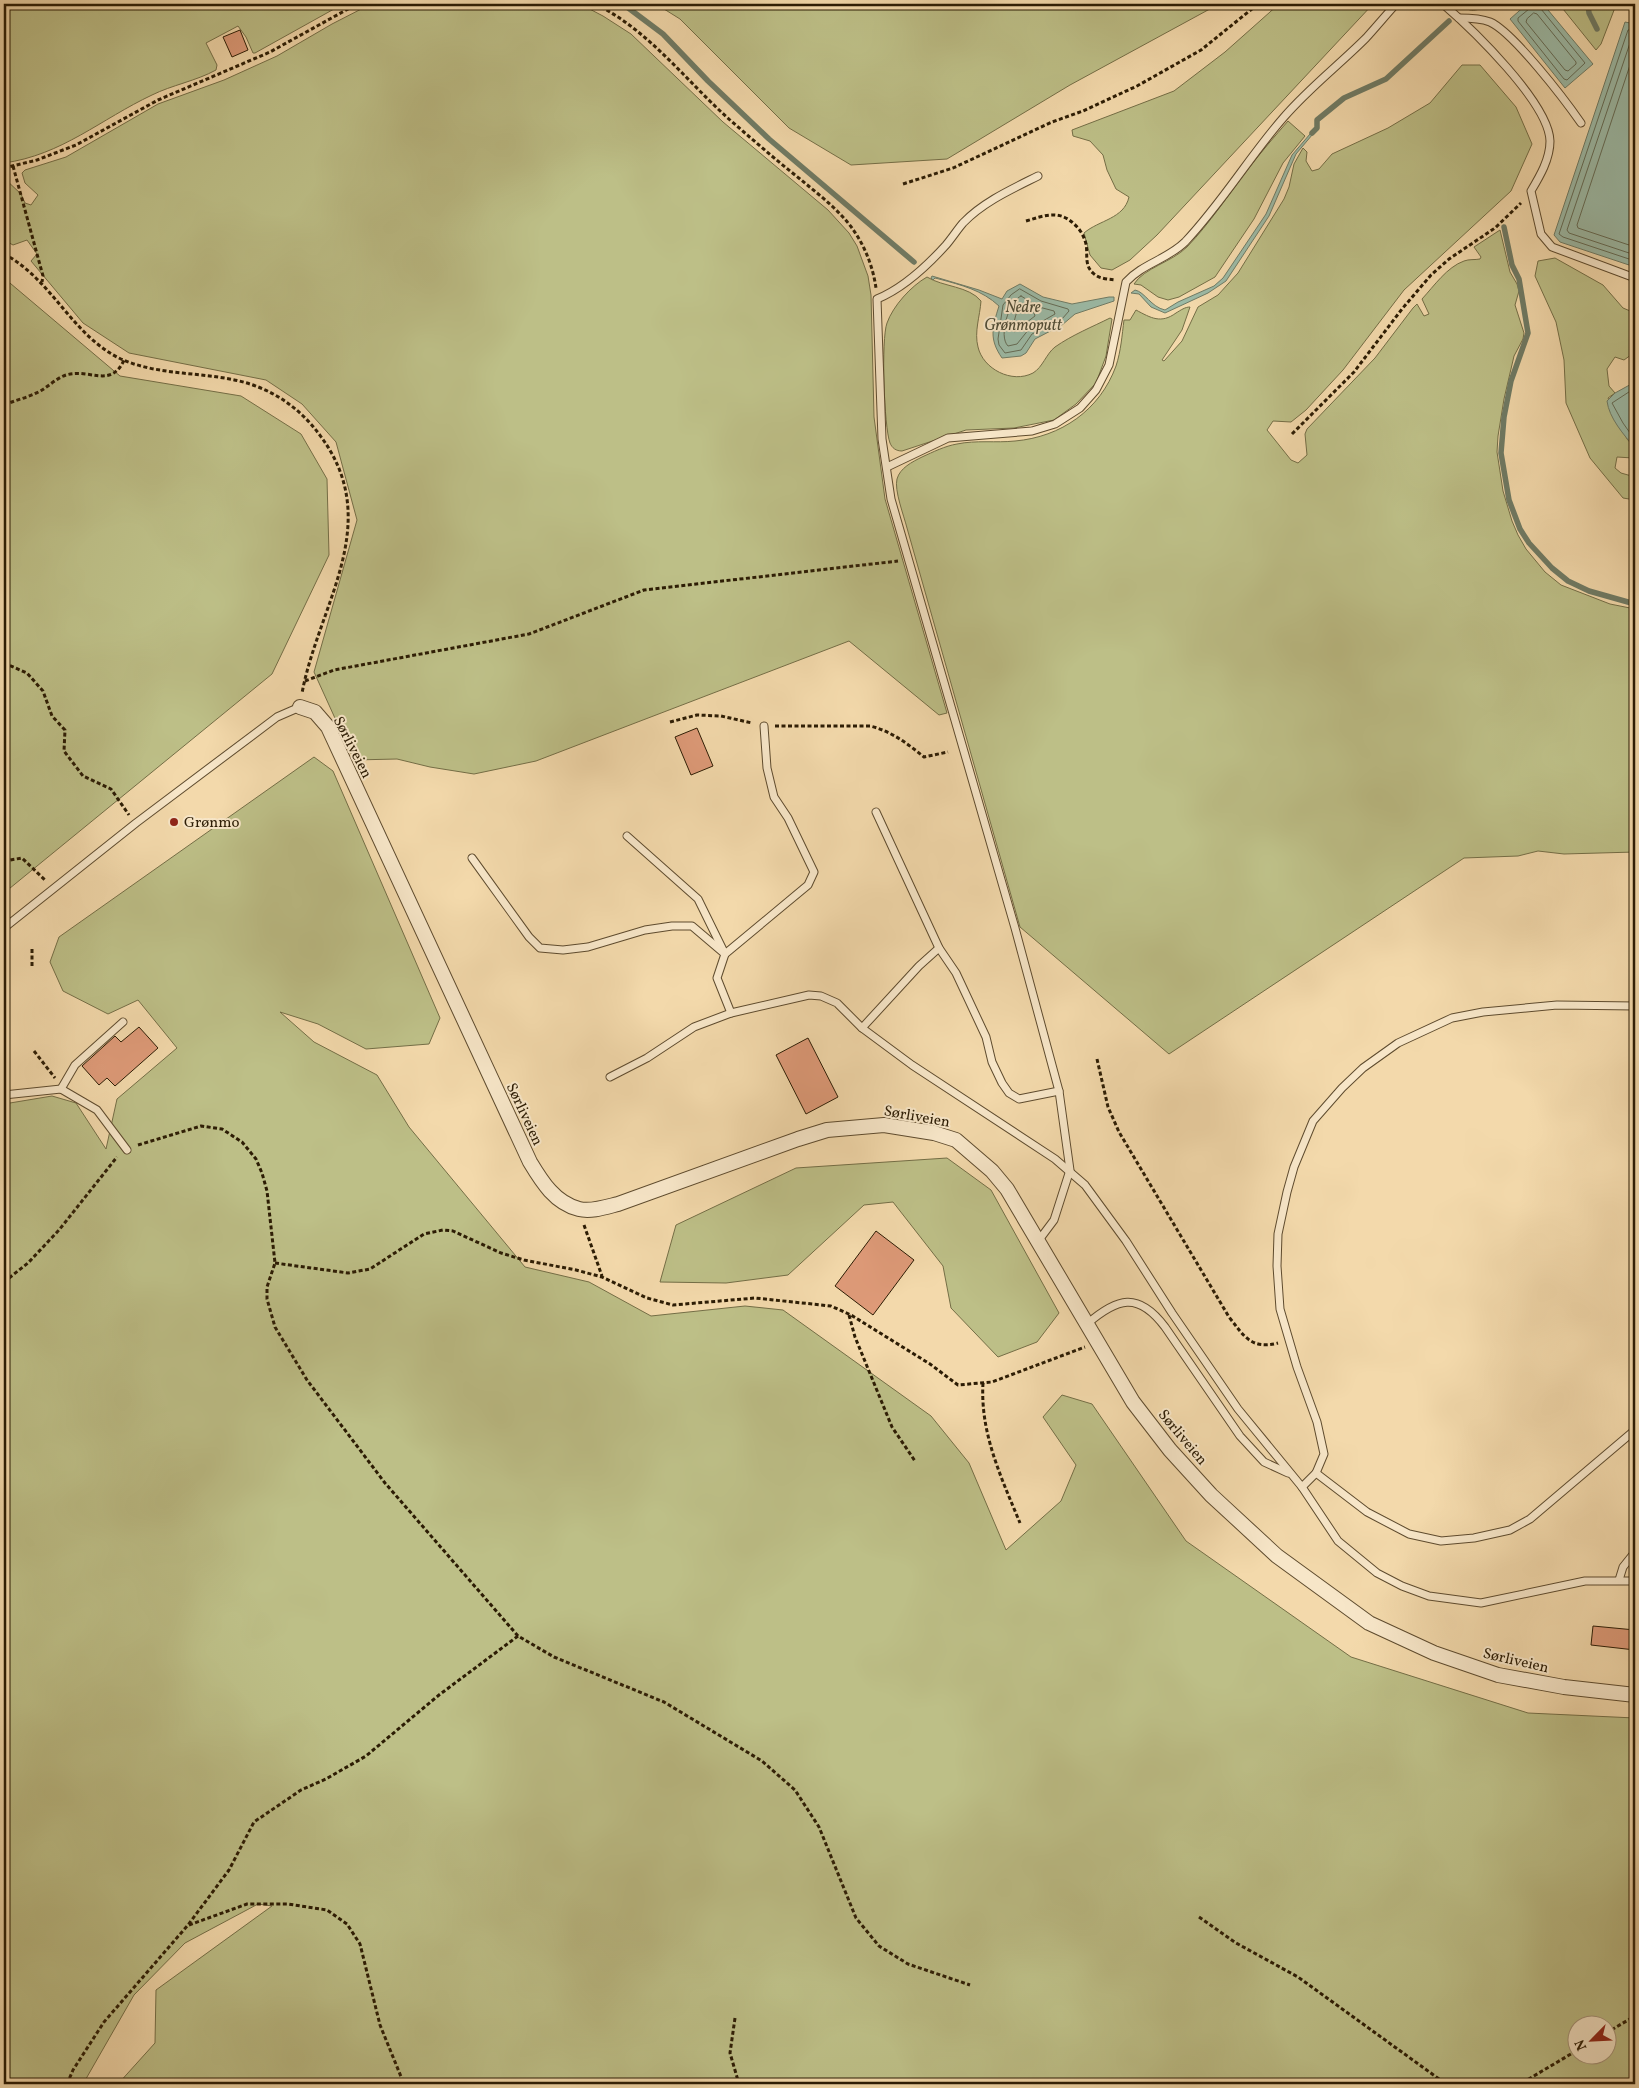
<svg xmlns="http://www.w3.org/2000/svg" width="1639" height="2088" font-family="Vollkorn,serif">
<rect width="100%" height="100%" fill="#f3d9ab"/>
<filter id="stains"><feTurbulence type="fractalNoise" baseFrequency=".004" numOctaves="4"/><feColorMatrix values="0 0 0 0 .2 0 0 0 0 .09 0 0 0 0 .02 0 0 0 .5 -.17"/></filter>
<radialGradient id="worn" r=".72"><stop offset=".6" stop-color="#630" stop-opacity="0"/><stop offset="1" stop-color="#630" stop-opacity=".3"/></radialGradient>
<g fill="#bdbf87" stroke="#746e46" fill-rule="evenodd">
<path d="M4 4H343L255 53H253L246 37 238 26 206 43 217 65 216 70C196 81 172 85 152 95 101 119 62 155 4 163Z"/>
<polygon points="371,4 580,4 603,16 631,34 723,122 828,210 849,233 857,246 868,276 871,295 874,417 885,499 947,713 939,715 849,641 536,761 474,774 430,767 397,759 354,760 314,672 357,520 336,442 302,404 266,380 129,353 83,323 31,261 37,254 27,240 13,245 4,240 4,178 21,194 25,203 31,205 38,195 25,183 22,173 25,170 66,157 158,104 224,80 277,56 332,24"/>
<polygon points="656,4 1219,4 1070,85 947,159 851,165 789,128 680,19"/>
<path d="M1279 4H1373L1157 235 1130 260 1112 270 1101 268 1090 255 1084 233C1099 220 1124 219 1129 197L1116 189 1107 170 1103 155 1090 141 1073 136 1072 130 1174 91 1225 52Z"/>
<path d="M1462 4H1491C1481 9 1469 15 1462 4Z"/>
<polygon points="1559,4 1619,4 1616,5 1601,44 1596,50"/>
<path d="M1462 65H1480L1516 107 1532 144 1511 191 1404 290 1343 370 1306 410 1291 422 1273 421 1267 430 1291 460 1298 463 1307 455 1305 434 1307 429 1375 358 1413 308 1417 304 1424 316 1429 314 1422 299C1434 286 1447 267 1464 261 1469 259 1475 260 1480 259L1481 257 1474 247 1500 230 1510 272 1517 284 1519 291 1515 305 1524 333 1523 339 1514 356 1504 399 1498 436 1497 452 1503 491 1512 521 1518 535 1526 549 1545 572 1561 585 1610 604 1635 609V852L1564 854 1538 851 1518 856 1464 858 1169 1054 1020 927 907 528C904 516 894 490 897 479 900 468 912 462 922 457 933 452 945 446 957 444 976 440 996 443 1015 441 1061 437 1100 410 1116 366 1121 351 1122 335 1124 320H1130L1136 310C1151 318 1161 324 1176 313 1181 310 1185 307 1190 307L1182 330 1162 360 1164 361 1182 341 1198 307 1218 295 1238 273 1284 199 1289 187 1294 164 1303 148 1307 152 1306 161 1312 171 1319 169 1332 154 1388 128 1430 103Z"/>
<path d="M1288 121 1305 136 1283 163 1254 219 1215 277 1179 297 1168 300 1158 297 1141 285 1134 284C1144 268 1172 262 1187 247 1210 223 1228 195 1249 168 1261 152 1275 136 1288 121Z"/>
<polygon points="1555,258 1603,285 1623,308 1635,313 1635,352 1624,360 1615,357 1607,369 1609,386 1615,393 1608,398 1627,439 1635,448 1633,458 1617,457 1615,468 1621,473 1635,477 1635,500 1623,498 1590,458 1566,403 1564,360 1556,322 1535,276 1538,261"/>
<path d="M927 277C943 287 969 286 981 301 980 316 974 332 978 347 983 369 1012 384 1033 373 1043 367 1046 354 1055 347 1072 335 1092 327 1110 318L1112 319 1106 356 1096 383 1076 404 1054 420 1014 428 966 430 902 451C896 451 892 448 890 443 884 427 881 339 887 323 893 306 911 286 927 277Z"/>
<polygon points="4,278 120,376 241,396 301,434 327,479 329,555 272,674 4,893"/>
<path d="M314 757 333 771 440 1018 429 1044 366 1049 318 1024 280 1012 314 1042 377 1075 409 1127 525 1267 589 1282 651 1316 745 1306 783 1310 931 1416 969 1463 1006 1550 1061 1501 1076 1465 1043 1417 1062 1395 1092 1404 1186 1541 1351 1657 1528 1713 1635 1718V2084H118L155 2043 156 1990 272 1906 258 1904 185 1943 134 1995 83 2084H4V1104L52 1096 76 1103 106 1149 117 1099 177 1048 138 1000 108 1014 63 991 50 962 59 937ZM1576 2026H1606V2056H1576Z"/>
<polygon points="947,1158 991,1190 1059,1313 1037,1342 998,1357 951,1308 943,1266 893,1202 864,1205 788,1275 726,1283 660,1282 676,1225 796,1168"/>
</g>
<g fill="#9cbaa6" stroke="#6f7b65">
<polygon points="1527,4 1543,4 1593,64 1565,88 1510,19"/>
<polygon points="1625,22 1635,24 1635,267 1560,242 1554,235"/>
<path d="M1316 127 1318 128 1296 154 1269 216 1226 281 1208 293 1165 313 1151 307 1139 294 1131 293 1135 290C1145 292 1151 307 1165 310L1178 302 1214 286 1223 278 1266 214 1292 155Z"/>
<path d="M932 276 979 290 1002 299 1007 291 1020 284 1043 297 1072 304 1109 297H1114V301L1075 314 1062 325 1035 339 1026 353 1021 356 1002 358C989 339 992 328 999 306 982 290 961 285 939 279L935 278 933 280 931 278Z"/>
<path d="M1635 382V448C1624 435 1609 418 1607 401L1615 393Z"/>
</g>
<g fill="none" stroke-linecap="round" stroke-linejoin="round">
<g stroke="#646b55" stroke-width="1">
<polyline points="1530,4 1529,9 1518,18 1518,21 1564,79 1567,80 1585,63 1541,9 1540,4"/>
<polygon points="1534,13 1537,14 1576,62 1576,64 1568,71 1565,70 1526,22 1527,19"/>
<polyline points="1635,29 1628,30 1559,234 1563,237 1635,261"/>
<polyline points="1635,35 1632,37 1567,230 1569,233 1635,255"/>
<polyline points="1635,50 1577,225 1578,228 1635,247"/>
<polygon points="1020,289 1041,301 1068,309 1069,311 1062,319 1032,334 1021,350 1005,353 999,345 998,339 1003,305 1011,295"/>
<path d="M1021 296 1039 307 1054 311 1055 314 1029 329 1017 344 1008 346C998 336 1009 301 1021 296Z"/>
<polygon points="1023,306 1034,313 1035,316 1014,332 1012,329 1017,311 1020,307"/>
<polyline points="1635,388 1612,403 1623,423 1635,440"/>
</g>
<g stroke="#6f7b65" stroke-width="5.5">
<polyline points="623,4 663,34 708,81 769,139 914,262"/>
<polyline points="1588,4 1589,13 1597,29"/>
<polyline points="1312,133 1317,128 1317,120 1344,98 1386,79 1449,21"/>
<polyline points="1504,227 1512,265 1519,279 1528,333 1511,381 1504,417 1501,453 1509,500 1520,529 1529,543 1552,568 1568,581 1589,591 1635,604"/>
</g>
</g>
<g fill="#de9a78" stroke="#2c1c04">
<polygon points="240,30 248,50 232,57 223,37"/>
<polygon points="697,728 713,766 691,775 675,737"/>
<polygon points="139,1027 158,1048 115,1086 107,1078 99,1085 82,1066 115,1036 121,1042"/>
<polygon points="808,1038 838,1097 806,1114 776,1055"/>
<polygon points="876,1231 914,1260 873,1315 835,1286"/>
<polygon points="1593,1626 1635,1630 1635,1650 1591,1645"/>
</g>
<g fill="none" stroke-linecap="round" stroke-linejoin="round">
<g stroke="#5e4b2e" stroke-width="9">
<g id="service">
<path d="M1443 4C1472 29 1549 103 1550 141 1550 159 1540 176 1531 191L1541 234 1552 247 1635 278"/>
<path d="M1459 18C1469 18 1480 18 1490 22 1513 32 1565 100 1581 123"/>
<path d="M1038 176C1012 189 983 202 963 223 957 230 952 238 946 245 927 266 904 288 877 299L882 439 891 499 1015 928 1059 1091 1070 1170 1054 1220 1039 1240"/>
<path d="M887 467 948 438 1032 431 1055 424 1080 408 1096 390 1109 365 1126 282C1142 264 1168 259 1185 242 1222 203 1249 157 1284 117 1309 88 1339 65 1366 38 1376 27 1386 15 1396 4"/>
<polyline points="876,812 939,948 956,973 986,1037 992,1062 1002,1083 1009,1093 1019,1099 1059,1091"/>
<polyline points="627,836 698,899 725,954 808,885 814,872 788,818 774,797 767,768 764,726"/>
<polyline points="472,858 529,937 540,948 563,950 588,947 645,930 672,926 692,926 725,954 717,978 731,1013"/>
<polyline points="4,928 136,823 277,717 300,707"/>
<polyline points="862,1028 919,966 939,948"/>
<polyline points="610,1077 647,1058 694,1027 731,1013 809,995 821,996 837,1003 862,1028 912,1065 1055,1159 1085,1185 1126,1241 1172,1313 1238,1409 1302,1487 1338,1541 1377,1573 1402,1586 1429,1596 1481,1603 1585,1581 1635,1581"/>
<polyline points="61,1089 75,1065 123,1022"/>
<polyline points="4,1095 61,1089 97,1110 127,1150"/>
<path d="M1087 1324C1117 1298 1138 1291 1165 1327L1240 1436 1264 1462 1288 1473"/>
<polyline points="1316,1473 1367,1512 1409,1534 1441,1541 1474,1538 1510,1530 1530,1519 1635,1430"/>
<polyline points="1302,1487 1316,1473 1324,1454 1317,1422 1297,1367 1280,1309 1277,1266 1278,1234 1287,1192 1294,1167 1313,1121 1342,1088 1363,1068 1398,1043 1452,1018 1483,1012 1557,1005 1635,1006"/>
<polyline points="1619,1580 1623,1567 1635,1552"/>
</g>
</g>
<g stroke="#5e4b2e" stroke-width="16">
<path id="minor" d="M300 707 315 712 328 727 530 1162C542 1182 555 1203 579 1209 591 1212 606 1207 618 1204L798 1139 827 1130 884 1125 934 1133 956 1140 992 1171 1007 1189 1133 1402 1170 1450 1211 1495 1277 1556 1369 1623 1434 1653 1498 1675 1564 1687 1635 1695"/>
</g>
<g stroke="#2c1c04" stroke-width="3" stroke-dasharray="4 2.5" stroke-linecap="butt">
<path d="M595 4C649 30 686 81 730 120 753 140 776 160 800 179 818 194 838 209 852 228 865 246 873 267 876 288"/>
<polyline points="13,166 43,276 42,282"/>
<polyline points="4,168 37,160 76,145 158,100 270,52 357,4"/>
<polyline points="903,184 953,168 1052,122 1083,111 1137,86 1201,50 1258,4"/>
<path d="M1026 221C1043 216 1059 209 1074 224 1080 229 1084 236 1086 244 1088 254 1084 265 1093 273 1099 279 1108 279 1115 280"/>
<path d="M4 254C52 279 72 336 121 359 161 377 210 371 250 384 278 393 302 411 319 434 386 522 319 603 302 693"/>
<path d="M4 402 9 403C20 399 32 396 42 390 50 385 57 378 66 375 90 368 111 389 124 360"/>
<polyline points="1292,434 1354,372 1402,309 1431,275 1449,259 1495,228 1521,203"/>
<polyline points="4,663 27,673 43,691 52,716 65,730 64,751 83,776 111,789 129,815"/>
<polyline points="305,681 334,670 529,634 644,590 898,561"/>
<polyline points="670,722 697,715 721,716 752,723"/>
<path d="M775 726H870C891 731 908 744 924 757L948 752"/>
<polyline points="4,861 22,858 46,881"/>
<polyline points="32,949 32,967"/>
<polyline points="34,1051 55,1078"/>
<path d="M1097 1059 1108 1107 1119 1132 1229 1317C1244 1336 1251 1350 1278 1343"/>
<polyline points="138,1145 201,1126 222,1129 242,1142 256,1159 262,1173 267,1191 275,1263 267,1287 267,1299 275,1327 307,1380 385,1483 518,1636 554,1657 664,1702 762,1761 795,1790 819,1827 856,1918 879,1946 908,1964 970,1985"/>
<polyline points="584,1225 602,1276"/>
<polyline points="275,1263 348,1273 370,1269 424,1234 443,1230 453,1231 501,1253 524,1260 576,1270 602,1277 647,1298 673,1305 755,1298 831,1306 851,1315 930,1364 958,1385 992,1382 1085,1347"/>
<polyline points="4,1282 28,1263 59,1230 117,1157"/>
<polyline points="849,1315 855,1337 892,1427 915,1461"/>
<path d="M983 1383C980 1433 1001 1477 1020 1523"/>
<polyline points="1199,1917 1236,1943 1298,1977 1446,2084"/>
<polyline points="189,1925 247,1904 288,1904 327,1910 347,1924 360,1944 380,2025 404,2084"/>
<polyline points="735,2018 730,2053 739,2084"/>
<polyline points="1606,2033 1635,2016"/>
<polyline points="67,2084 73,2070 104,2022 188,1925 229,1870 254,1822 301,1790 326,1779 366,1756 439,1695 518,1636"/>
<polyline points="1524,2084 1527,2080 1576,2051"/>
</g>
<use href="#service" stroke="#f7e6c8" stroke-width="7"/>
<use href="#minor" stroke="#f7e6c8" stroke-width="14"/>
</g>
<circle fill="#8f2418" stroke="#f7e6c8" stroke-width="2" cx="174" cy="822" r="5"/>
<g text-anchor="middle" stroke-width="4" stroke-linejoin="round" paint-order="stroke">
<g font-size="15" fill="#2c1c04" stroke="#f7e6c8">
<text transform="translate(353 747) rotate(63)" y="5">Sørliveien</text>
<text transform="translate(525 1114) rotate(65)" y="5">Sørliveien</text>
<text transform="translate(917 1116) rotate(10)" y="5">Sørliveien</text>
<text transform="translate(1183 1437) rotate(50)" y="5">Sørliveien</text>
<text transform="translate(1516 1660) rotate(13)" y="5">Sørliveien</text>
</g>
<g font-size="15" fill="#2c1c04" stroke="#f7e6c8" text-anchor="start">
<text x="184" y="827">Grønmo</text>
</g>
<g font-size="16" font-style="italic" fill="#4e4b35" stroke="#f7e6c8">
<text x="1023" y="312">Nedre<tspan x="1023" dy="18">Grønmoputt</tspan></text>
</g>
</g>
<rect width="1639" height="2088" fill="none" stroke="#f3d9ab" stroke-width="20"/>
<rect x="5" y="5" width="1629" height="2078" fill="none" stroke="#2c1c04" stroke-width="2.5"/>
<rect x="10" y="10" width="1619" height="2068" fill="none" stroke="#2c1c04"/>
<g transform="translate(1592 2040) rotate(246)"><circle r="24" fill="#f7e6c8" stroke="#a6957a"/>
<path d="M0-4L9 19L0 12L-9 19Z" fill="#8f2418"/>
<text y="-8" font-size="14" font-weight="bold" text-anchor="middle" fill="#2c1c04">N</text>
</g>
<rect width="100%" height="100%" filter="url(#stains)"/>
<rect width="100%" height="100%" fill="url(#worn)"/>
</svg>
